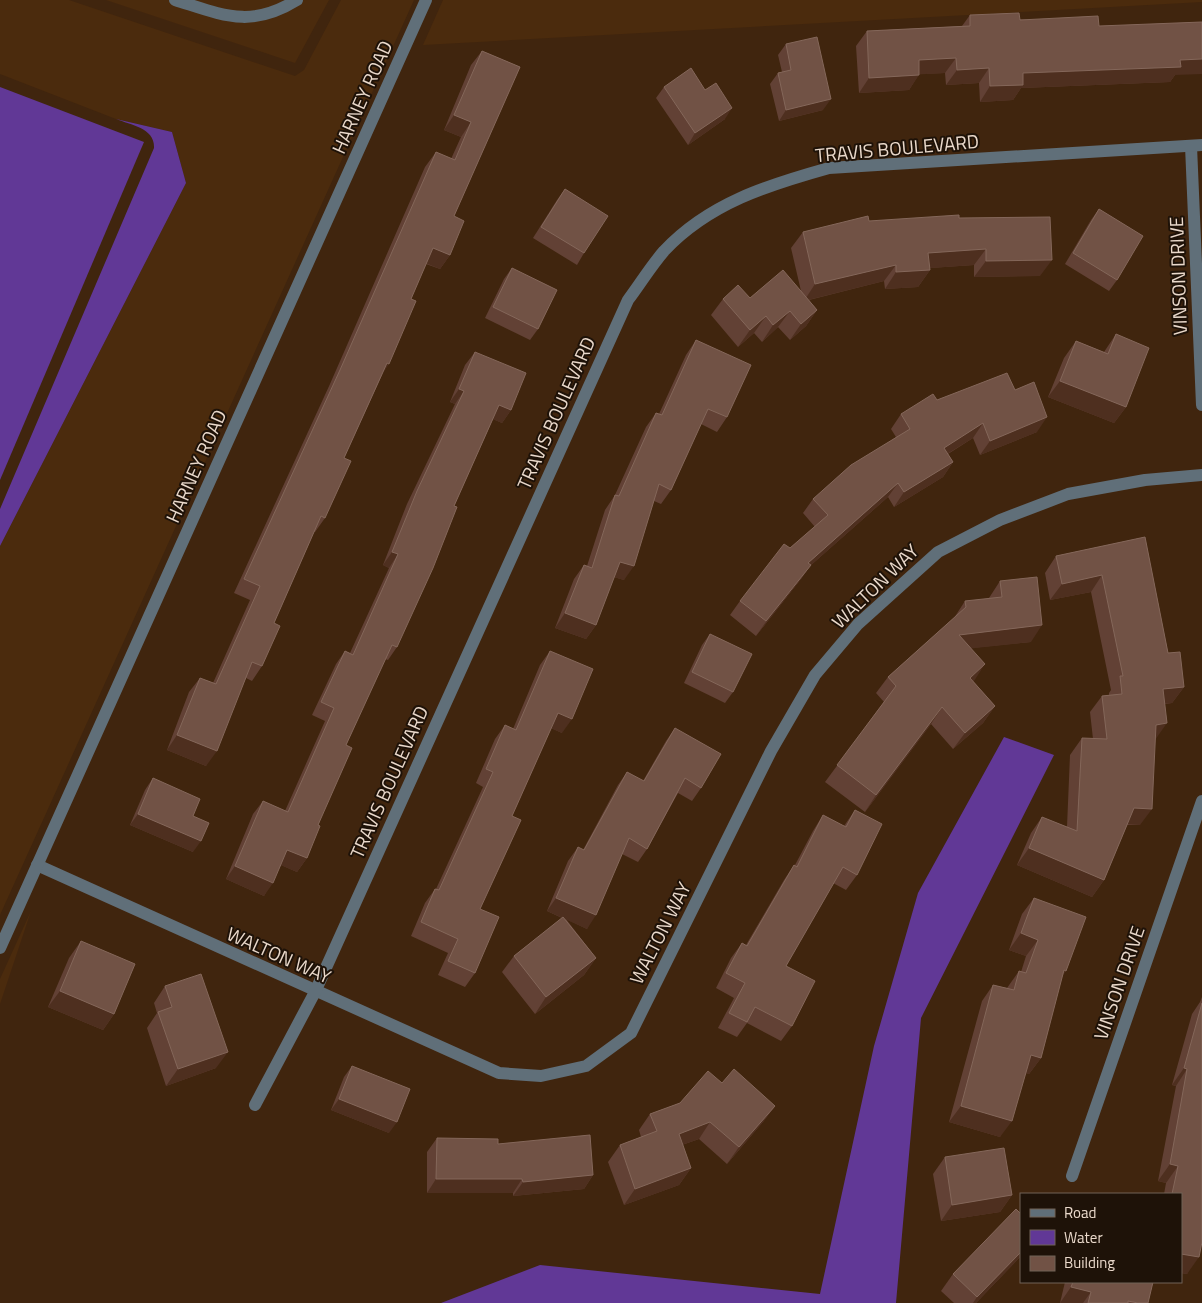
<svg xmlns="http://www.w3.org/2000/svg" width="1202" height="1303" font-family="'Titillium Web',sans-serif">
<rect width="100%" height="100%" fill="#40250e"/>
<g fill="#4b2b0d">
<polygon points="0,0 69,0 295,76 304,70 341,0 414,0 0,915 0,546 186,183 172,132 116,119 0,74"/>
<polygon points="106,0 329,0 295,63"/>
<polygon points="443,0 1202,0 1202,2 423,45"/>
<polygon points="31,911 0,1004 0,979"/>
</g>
<g fill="#613896">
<polygon points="0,87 144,142 0,480"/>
<path d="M116 119 172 132 186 183 0 546V509L154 148C155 128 131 125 116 119Z"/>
<polygon points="1004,737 1054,755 921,1018 896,1303 441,1303 540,1265 820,1294 874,1046 918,893"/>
</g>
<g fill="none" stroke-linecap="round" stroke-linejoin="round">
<g stroke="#606f79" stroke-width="12">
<path d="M175 0C223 15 250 29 297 0"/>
<polyline points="1191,146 1202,405"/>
<polyline points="37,865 499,1073 541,1076 586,1066 631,1033 771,751 815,675 858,624 938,552 1000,520 1068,494 1145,480 1202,475"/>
<polyline points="0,948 426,0"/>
<path d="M255 1105 315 992 628 300C640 284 651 266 664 251 709 203 768 185 829 168L1202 145"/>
<polyline points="1072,1176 1202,801"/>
</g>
</g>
<g fill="#624135">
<polygon points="970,15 1099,26 1175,75 1170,82 1021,88 1013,100 980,102 979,83 946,85 945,73 919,74 909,90 859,93 856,46 867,31 962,26"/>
<polygon points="786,44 823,110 779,121 770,84 778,73 782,72 778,55"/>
<polygon points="482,51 520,67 454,216 450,255 440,269 426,264 411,299 382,375 344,458 325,518 315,532 314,532 274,623 262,666 252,681 246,678 206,766 167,750 189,692 200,678 213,683 250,600 234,593 330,384 425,167 436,152 451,159 461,137 444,130 471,65"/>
<polygon points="664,87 725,119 688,145 656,98"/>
<polygon points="565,189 584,253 577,265 533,238 557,200"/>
<polygon points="1099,209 1117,280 1109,291 1065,264 1091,220"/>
<polygon points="959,218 1040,276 974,277 974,265 930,268 930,270 918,287 885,289 884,281 809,300 817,310 806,326 790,340 778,327 762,342 754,333 738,347 711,315 723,299 750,298 801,291 791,248 803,232 869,221"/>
<polygon points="512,268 538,329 530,340 485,318 504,279"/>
<polygon points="1116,334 1126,407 1114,423 1048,397 1064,358 1076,341 1104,352"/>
<polygon points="696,340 727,417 717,432 701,424 671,490 661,504 654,501 624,580 614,577 596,625 586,639 555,628 574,579 584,565 587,566 605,510 615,495 646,427 656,413 659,414 686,355"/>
<polygon points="475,352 511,410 502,423 493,419 454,506 397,647 388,660 385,659 346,745 307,858 297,872 281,865 264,896 226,879 253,814 263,801 285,811 325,721 312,715 336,664 345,651 350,653 389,568 383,565 407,504 455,404 450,402 465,365"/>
<polygon points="1015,390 1037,432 980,455 973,438 948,454 953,462 943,477 894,507 888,497 810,566 801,579 756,636 730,615 740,601 790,548 815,527 803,513 813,499 896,437 891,429 901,414 937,400"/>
<polygon points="1145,537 1168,653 1184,687 1172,703 1165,704 1155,740 1140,825 1127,825 1104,880 1092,897 1017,865 1031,833 1042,817 1067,827 1070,755 1082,738 1093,739 1090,712 1102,696 1109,695 1109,693 1111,690 1091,592 1050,600 1045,573 1056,556"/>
<polygon points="1000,581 1031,642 971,648 973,681 995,706 983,723 953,749 931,724 865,812 825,782 884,702 876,693 888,677 954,618 965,601 989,599 989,598"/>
<polygon points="710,634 733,692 725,703 684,683 702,645"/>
<polygon points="550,651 562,733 551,728 512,816 480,909 475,973 465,987 438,975 448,953 411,936 425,903 435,889 436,889 483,787 476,783 495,739 505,725 513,729 540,665"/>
<polygon points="675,728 701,788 692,801 678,793 647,849 638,862 622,854 587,929 566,919 596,958 584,975 535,1014 502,972 514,956 562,918 547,911 568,861 578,847 583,850 618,785 627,772 643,781 666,741"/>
<polygon points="153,778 193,816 193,852 130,825 145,790"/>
<polygon points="855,810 857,875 846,890 833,883 786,966 792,1026 781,1041 747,1023 737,1037 718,1028 734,998 716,988 731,958 742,943 746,945 784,880 794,865 795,865 813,831 823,815 844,826"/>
<polygon points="1034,898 1062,977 1041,1058 1029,1074 1026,1073 1000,1137 949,1122 982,1001 993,985 1007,988 1019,971 1021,972 1026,956 1009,950 1022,914"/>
<polygon points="81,941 114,1014 103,1030 48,1007 69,958"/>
<polygon points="165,986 216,1068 166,1086 147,1028 157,1013 154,1003"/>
<polygon points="1202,997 1202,1242 1187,1274 1181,1273 1181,1194 1164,1194 1166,1183 1158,1181 1176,1086 1172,1085 1192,1014 1200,1002"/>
<polygon points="352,1066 389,1133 331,1110 344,1077"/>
<polygon points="722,1083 775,1106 763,1122 727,1164 699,1139 682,1145 691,1168 679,1185 624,1205 608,1162 620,1145 641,1137 639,1130 650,1114 680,1103"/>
<polygon points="437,1138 498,1144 593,1175 584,1189 513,1196 513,1193 427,1193 427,1152"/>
<polygon points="945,1157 1012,1195 1000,1212 941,1221 933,1174"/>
<polygon points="1021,1214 1021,1256 976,1303 954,1303 941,1291 953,1274"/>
<polygon points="1065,1282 1153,1282 1148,1303 1060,1303"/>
</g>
<g fill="#4e2f1f">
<polygon points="956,58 945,73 908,75 919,60"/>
<polygon points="1202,59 1202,74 1175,75 1170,82 1021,88 1013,100 980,102 990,86 1023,73 1180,60"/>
<polygon points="989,68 979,83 946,85 957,70"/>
<polygon points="919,75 909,90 859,93 869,78"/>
<polygon points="831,99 823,110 779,121 786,110"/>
<polygon points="732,108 725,119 688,145 695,133"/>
<polygon points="454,115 471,122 461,137 444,130"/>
<polygon points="433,248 450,255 440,269 423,262"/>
<polygon points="986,249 974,265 917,269 928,253"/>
<polygon points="1052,260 1040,276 974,277 986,261"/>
<polygon points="896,265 884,281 804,301 815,284"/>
<polygon points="930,270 918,287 885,289 896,272"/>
<polygon points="817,310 806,326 790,340 801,324"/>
<polygon points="790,311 778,327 762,342 773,325"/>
<polygon points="766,316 754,333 738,347 750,330"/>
<polygon points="387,363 389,364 379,379"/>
<polygon points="1060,381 1126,407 1114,423 1048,397"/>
<polygon points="459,389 464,391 455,404 450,402"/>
<polygon points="499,405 511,410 502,423 490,418"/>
<polygon points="1047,417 1037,432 980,455 990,441"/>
<polygon points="983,423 973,438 934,462 944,448"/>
<polygon points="953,462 943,477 894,507 904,492"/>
<polygon points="898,483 888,497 810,566 801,579 756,636 808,563"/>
<polygon points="392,552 398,554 389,568 383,565"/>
<polygon points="620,562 634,566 624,580 610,576"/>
<polygon points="1102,575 1091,592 1050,600 1062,584"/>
<polygon points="565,613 596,625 586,639 555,628"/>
<polygon points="1042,625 1031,642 947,651 959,635"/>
<polygon points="985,664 974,681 959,695 970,678"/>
<polygon points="1184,687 1172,703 1151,705 1163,689"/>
<polygon points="995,706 983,723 953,749 965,733"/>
<polygon points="942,707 931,724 865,812 876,795"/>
<polygon points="558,713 572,719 562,733 548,727"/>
<polygon points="1167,723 1155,740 1156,725"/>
<polygon points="177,735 217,751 206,766 167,750"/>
<polygon points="1134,808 1152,809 1140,825 1123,824"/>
<polygon points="138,814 201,841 193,852 130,825"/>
<polygon points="1029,848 1104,880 1092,897 1017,865"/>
<polygon points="287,850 307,858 297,872 278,864"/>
<polygon points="235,866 273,883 264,896 226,879"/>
<polygon points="556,898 596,915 587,929 547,911"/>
<polygon points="1021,933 1038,940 1026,956 1009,950"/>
<polygon points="596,958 584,975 535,1014 546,997"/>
<polygon points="1064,970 1066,971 1055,987"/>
<polygon points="60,991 114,1014 103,1030 48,1007"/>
<polygon points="228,1052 216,1068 166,1086 178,1069"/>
<polygon points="1031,1055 1041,1058 1029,1074 1020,1072"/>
<polygon points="1184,1068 1187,1069 1176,1086 1172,1085"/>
<polygon points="339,1099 397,1122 389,1133 331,1110"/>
<polygon points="775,1106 763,1122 727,1164 739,1147"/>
<polygon points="961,1106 1012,1121 1000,1137 949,1122"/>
<polygon points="710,1122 699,1139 667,1150 679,1134"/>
<polygon points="1170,1164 1178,1166 1166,1183 1158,1181"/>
<polygon points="691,1168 679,1185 624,1205 635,1189"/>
<polygon points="593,1175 584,1189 513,1196 523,1182"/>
<polygon points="436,1179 522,1179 513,1193 427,1193"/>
<polygon points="1012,1195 1000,1212 941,1221 952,1205"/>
<polygon points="1021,1252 1021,1256 976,1303 973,1303 977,1297"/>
<polygon points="1181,1254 1199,1257 1187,1274 1181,1273"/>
<polygon points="1071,1287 1091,1292 1083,1303 1060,1303"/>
</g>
<g fill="#715245" stroke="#84675a">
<polygon points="1019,13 1020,20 1098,16 1099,26 1202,22 1202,59 1180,60 1181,67 1023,73 1023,85 990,86 989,68 957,70 956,58 919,60 919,75 869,78 867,31 970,26 970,15"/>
<polygon points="817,37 831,99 786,110 778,73 791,70 786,44"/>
<polygon points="482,51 520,67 454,216 464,221 450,255 433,248 411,299 416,301 389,364 387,363 344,458 351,461 325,518 321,516 274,623 280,626 262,666 252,662 217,751 177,735 200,678 216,684 260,586 244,579 340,370 436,152 455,160 471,122 454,115"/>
<polygon points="691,68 705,90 716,83 732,108 695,133 664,87"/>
<polygon points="565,189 608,216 584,253 541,227"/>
<polygon points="1099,209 1143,236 1117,280 1073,253"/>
<polygon points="959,215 959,218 1050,217 1052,260 986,261 986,249 928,253 930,270 896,272 896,265 815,284 803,232 868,216 869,221"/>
<polygon points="512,268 557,290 538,329 493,307"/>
<polygon points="783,270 817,310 801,324 790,311 773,325 766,316 750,330 723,299 738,285 750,298"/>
<polygon points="1116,334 1149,348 1126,407 1060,381 1076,341 1108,354"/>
<polygon points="696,340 751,365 727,417 708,409 671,490 659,484 634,566 620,562 596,625 565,613 584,565 592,568 615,495 619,496 656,413 662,415"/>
<polygon points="475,352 526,373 511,410 499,405 454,506 457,507 433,568 397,647 392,645 346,745 352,748 318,825 320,826 307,858 287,850 273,883 235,866 263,801 288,812 334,708 321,702 345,651 353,655 398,554 392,552 417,491 464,391 459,389"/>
<polygon points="1007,373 1015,390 1034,382 1047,417 990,441 983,423 944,448 953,462 904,492 898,483 808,563 811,565 766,621 740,601 784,544 790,548 828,515 813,499 851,465 910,429 901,414 933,394 937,400"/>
<polygon points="1145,537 1168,653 1180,652 1184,687 1163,689 1167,723 1156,725 1152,809 1134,808 1104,880 1029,848 1042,817 1077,831 1082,738 1107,739 1102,696 1122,694 1120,676 1123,676 1102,575 1062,584 1056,556"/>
<polygon points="1037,577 1042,625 959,635 985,664 970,678 995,706 965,733 942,707 876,795 837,765 896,686 888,677 966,607 965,601 1002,597 1000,581"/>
<polygon points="710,634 752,654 733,692 692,672"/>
<polygon points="550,651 593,669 572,719 558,713 512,816 521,820 480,909 499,917 475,973 448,961 458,939 421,922 435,889 439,890 493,772 486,769 505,725 516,730"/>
<polygon points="675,728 721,754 701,788 685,778 647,849 629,838 596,915 556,898 578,847 584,850 627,772 644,781"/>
<polygon points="153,778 200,799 193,816 209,823 201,841 138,814"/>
<polygon points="855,810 882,824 857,875 843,867 786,966 815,981 792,1026 755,1007 747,1022 729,1013 745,983 726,973 742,943 747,946 794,865 797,867 823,815 846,827"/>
<polygon points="1034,898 1086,917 1066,971 1064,970 1041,1058 1031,1055 1012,1121 961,1106 993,985 1014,990 1019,971 1026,973 1038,940 1021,933"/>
<polygon points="563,917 596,958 546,997 514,956"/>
<polygon points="81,941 135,964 114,1014 60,991"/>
<polygon points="201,974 228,1052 178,1069 158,1012 172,1007 165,986"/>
<polygon points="1202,1003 1202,1242 1199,1257 1181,1254 1181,1194 1172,1194 1178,1166 1170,1164 1187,1069 1184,1068"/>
<polygon points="352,1066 410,1089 397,1122 339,1099"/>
<polygon points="734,1069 775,1106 739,1147 710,1122 679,1134 691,1168 635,1189 620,1145 657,1131 650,1114 680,1103 708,1071 722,1083"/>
<polygon points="590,1135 593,1175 523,1182 522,1179 436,1179 437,1138 498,1139 498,1144"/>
<polygon points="1004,1148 1012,1195 952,1205 945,1157"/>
<polygon points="1016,1209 1021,1214 1021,1252 977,1297 953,1274"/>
<polygon points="1073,1282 1153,1282 1148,1303 1138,1303 1128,1301 1128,1303 1088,1303 1091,1292 1071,1287"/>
</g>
<g text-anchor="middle" stroke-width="4" stroke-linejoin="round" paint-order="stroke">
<g font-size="19" fill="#ead9cb" stroke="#1e1208">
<text transform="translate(362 97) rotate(-66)" y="7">HARNEY ROAD</text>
<text transform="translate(897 148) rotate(-5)" y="7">TRAVIS BOULEVARD</text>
<text transform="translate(1178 276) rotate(-92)" y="7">VINSON DRIVE</text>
<text transform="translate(556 413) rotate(-66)" y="7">TRAVIS BOULEVARD</text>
<text transform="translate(196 466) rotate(-66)" y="7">HARNEY ROAD</text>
<text transform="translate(875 586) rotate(-44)" y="7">WALTON WAY</text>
<text transform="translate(389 782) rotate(-66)" y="7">TRAVIS BOULEVARD</text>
<text transform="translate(660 933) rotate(-63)" y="7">WALTON WAY</text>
<text transform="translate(279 955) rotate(24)" y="7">WALTON WAY</text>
<text transform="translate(1119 983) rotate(-71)" y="7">VINSON DRIVE</text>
</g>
</g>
<rect x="1020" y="1193" width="162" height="90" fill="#1e1208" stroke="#706256"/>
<rect x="1030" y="1209" width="25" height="8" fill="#606f79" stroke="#706256"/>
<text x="1064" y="1218" font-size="15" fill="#ead9cb">Road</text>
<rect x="1030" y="1230" width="25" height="15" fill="#613896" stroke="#706256"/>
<text x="1064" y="1243" font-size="15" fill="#ead9cb">Water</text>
<rect x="1030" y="1256" width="25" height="15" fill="#715245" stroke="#706256"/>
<text x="1064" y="1268" font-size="15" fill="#ead9cb">Building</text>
</svg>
